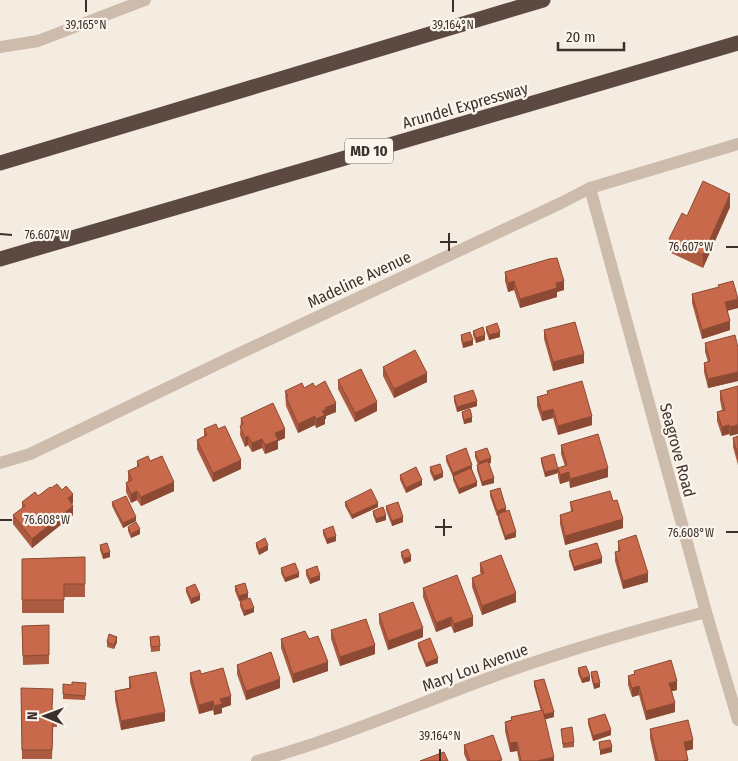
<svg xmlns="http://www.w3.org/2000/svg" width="738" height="761" font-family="'Fira Sans Condensed',sans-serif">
<rect width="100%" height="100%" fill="#f4ebe1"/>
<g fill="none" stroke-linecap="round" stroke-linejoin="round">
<g stroke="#cdbbac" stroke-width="12">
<polyline points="0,47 38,41 145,0"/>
<polyline points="590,188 706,612 738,720"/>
<polyline points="0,463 30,454 236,355 561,203 590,188 738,144"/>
<path d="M257 761C336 740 412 706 489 678 560 652 633 631 706 612"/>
</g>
<g stroke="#5c4a42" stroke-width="15">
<polyline points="0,163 543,0"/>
<polyline points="0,259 738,43"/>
</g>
</g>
<g fill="#ac5a40">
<polygon points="730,207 703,268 669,252 669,239 687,216"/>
<polygon points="505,272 564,290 557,292 557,297 520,308 514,290 508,292 505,281"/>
<polygon points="692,294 738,308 727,311 730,330 702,339 692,303"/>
<polygon points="486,327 500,337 489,340 486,331"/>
<polygon points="544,330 584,363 553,371 544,339"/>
<polygon points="473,331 485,340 476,343 473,335"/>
<polygon points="461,335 473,345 463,348 461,340"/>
<polygon points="705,343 738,348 738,381 708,388 704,372 704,363 708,362 705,352"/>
<polygon points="383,367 427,382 394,398 383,376"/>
<polygon points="338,380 377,411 355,422 338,389"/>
<polygon points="738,386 730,436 729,434 722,436 717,421 717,412 722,410 720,400 720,391"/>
<polygon points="315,387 336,412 326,416 326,419 325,419 325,424 316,428 315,425 298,433 286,406 285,391"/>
<polygon points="547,391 592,425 558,435 553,418 542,421 537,406 537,397 547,394"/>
<polygon points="454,396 477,406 457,412 454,401"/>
<polygon points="462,412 472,422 464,424 462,416"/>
<polygon points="241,418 285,438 278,441 278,449 265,454 262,448 252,452 248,445 245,447 240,435"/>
<polygon points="204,429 218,429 241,469 213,482 197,449 197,440 204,436"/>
<polygon points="738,436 738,465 733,447 733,438"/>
<polygon points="561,445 608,477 570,488 569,481 560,484 558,477 558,473 545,477 541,462 541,458 558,468 565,466 561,454"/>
<polygon points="475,452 491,463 489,463 494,483 482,486 477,470 477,465 478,465 475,457"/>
<polygon points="446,456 472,469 477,486 459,494 453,480 453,477 446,461"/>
<polygon points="137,461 150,461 174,491 141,506 137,500 131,503 126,492 126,483 128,481 128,471 137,467"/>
<polygon points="430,467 443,477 434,481 430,472"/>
<polygon points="400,475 422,485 406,493 400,480"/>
<polygon points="51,488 73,503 72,504 73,515 32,548 13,524 13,515 22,508 22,502 38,496"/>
<polygon points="490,491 506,511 516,537 505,540 498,519 498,516 497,516 490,496"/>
<polygon points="613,501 623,528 565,545 560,524 560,515 571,512 570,502"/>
<polygon points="112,502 136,521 123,528 112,506"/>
<polygon points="345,502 378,507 352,519 345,506"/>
<polygon points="386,506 403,522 392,526 386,510"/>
<polygon points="373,511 386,520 376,523 373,515"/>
<polygon points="128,527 140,534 131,538 128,531"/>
<polygon points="323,530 336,541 327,544 323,534"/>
<polygon points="618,541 648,582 623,589 615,561 615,552 618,551"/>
<polygon points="256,543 268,550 259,555 256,547"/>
<polygon points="100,545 110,557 103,559 100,550"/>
<polygon points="569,551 602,563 574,571 569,556"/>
<polygon points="401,552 411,561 404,564 401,556"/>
<polygon points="85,557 85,597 64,597 64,613 22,613 22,559"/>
<polygon points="480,563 516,602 482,615 472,587 472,578 481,574 480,572"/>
<polygon points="281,568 299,577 285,582 281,573"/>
<polygon points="306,570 320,580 310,584 306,575"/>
<polygon points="235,586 248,598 239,601 235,591"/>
<polygon points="186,588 200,600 191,604 186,592"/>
<polygon points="423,588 473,626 454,633 451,626 436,632 423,597"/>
<polygon points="240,601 254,612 244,616 240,606"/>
<polygon points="379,614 423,637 388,650 379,623"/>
<polygon points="49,625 49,664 23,665 22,626"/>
<polygon points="331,630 375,654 340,666 331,639"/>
<polygon points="150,637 160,646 160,651 151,652"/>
<polygon points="281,639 328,671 293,683 281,648"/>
<polygon points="107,642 117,642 114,649 107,647"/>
<polygon points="418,643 438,663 426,667 418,647"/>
<polygon points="237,665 280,688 246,700 237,674"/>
<polygon points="578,668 590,681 582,683 578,673"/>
<polygon points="634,671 677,690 672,691 675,712 646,720 639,695 632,697 628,685 628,676 634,674"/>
<polygon points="591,672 600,687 594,689 591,677"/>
<polygon points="190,673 201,674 231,705 222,708 222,713 214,715 213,710 199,714 190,682"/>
<polygon points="129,677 165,721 121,730 115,700 115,691 129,688"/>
<polygon points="534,681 554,717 545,719 554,761 519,761 517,751 510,752 505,731 505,722 511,720 511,717 541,711 534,686"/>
<polygon points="72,685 86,688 85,700 63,699 63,694"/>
<polygon points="21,688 52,709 57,710 57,727 53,727 52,759 22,759"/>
<polygon points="588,719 611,735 593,741 588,724"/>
<polygon points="561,729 574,742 574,747 563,748"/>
<polygon points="650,729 693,749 686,751 688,761 655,761 650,738"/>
<polygon points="464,745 502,761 467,761 464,754"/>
</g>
<g fill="#8c4a34">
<polygon points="730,194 730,207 703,268 703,255"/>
<polygon points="514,281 514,290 508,292 508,283"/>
<polygon points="564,281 564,290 557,292 557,297 520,308 520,299 556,283"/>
<polygon points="738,299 738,308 725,311 725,302"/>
<polygon points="730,321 730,330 702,339 702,330"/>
<polygon points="500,332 500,337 489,340 489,335"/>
<polygon points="485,335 485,340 476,343 476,338"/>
<polygon points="473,340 473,345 463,348 463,343"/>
<polygon points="584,354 584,363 553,371 553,362"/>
<polygon points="738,372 738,381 708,388 708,379"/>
<polygon points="427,373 427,382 394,398 394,389"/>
<polygon points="477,401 477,406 457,412 457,407"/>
<polygon points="377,402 377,411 355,422 355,413"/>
<polygon points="336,403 336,412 326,416 326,419 325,419 325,424 316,428 316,419 325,408"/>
<polygon points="553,409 553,418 542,421 542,412"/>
<polygon points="315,416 315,425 298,433 298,424"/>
<polygon points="592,416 592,425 558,435 558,426"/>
<polygon points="472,417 472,422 464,424 464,420"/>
<polygon points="729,425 729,434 722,436 722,427"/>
<polygon points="738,425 738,434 730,436 730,427"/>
<polygon points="285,429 285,438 278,441 278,449 265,454 265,445 275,433"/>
<polygon points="248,436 248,445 245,447 245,438"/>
<polygon points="262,439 262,448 252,452 252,443"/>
<polygon points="491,458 491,463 479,467 479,462"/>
<polygon points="241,460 241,469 213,482 213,473"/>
<polygon points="472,465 472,469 453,477 453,473"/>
<polygon points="608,468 608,477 570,488 570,479"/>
<polygon points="558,469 558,473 545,477 545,472"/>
<polygon points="569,472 569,481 560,484 560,475"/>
<polygon points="443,473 443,477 434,481 434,476"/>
<polygon points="494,478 494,483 482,486 482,482"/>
<polygon points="422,480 422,485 406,493 406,488"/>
<polygon points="174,482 174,491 141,506 141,497"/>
<polygon points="477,482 477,486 459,494 459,489"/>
<polygon points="137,491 137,500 131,503 131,494"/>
<polygon points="73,494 73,503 68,507 68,498"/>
<polygon points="378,503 378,507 352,519 352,515"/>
<polygon points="73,506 73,515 32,548 32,539"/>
<polygon points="506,508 506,513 497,516 497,511"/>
<polygon points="386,515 386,520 376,523 376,519"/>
<polygon points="136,517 136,521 123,528 123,523"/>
<polygon points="403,517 403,522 392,526 392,521"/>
<polygon points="623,519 623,528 565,545 565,536"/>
<polygon points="140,529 140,534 131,538 131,534"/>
<polygon points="516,532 516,537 505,540 505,536"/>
<polygon points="336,536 336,541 327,544 327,539"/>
<polygon points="268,545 268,550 259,555 259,550"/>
<polygon points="110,552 110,557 103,559 103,554"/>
<polygon points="411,556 411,561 404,564 404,559"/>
<polygon points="602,558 602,563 574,571 574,567"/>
<polygon points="299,573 299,577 285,582 285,578"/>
<polygon points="648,573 648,582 623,589 623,581"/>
<polygon points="320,575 320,580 310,584 310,579"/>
<polygon points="248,593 248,598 239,601 239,596"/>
<polygon points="516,593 516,602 482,615 482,606"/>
<polygon points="200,595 200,600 191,604 191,599"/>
<polygon points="254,608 254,612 244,616 244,611"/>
<polygon points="451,617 451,626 436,632 436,623"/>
<polygon points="473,617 473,626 454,633 454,624"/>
<polygon points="423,628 423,637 388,650 388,641"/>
<polygon points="117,637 117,642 114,649 114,645"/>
<polygon points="375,645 375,654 340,666 340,657"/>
<polygon points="438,658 438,663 426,667 426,663"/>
<polygon points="328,662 328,671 293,683 293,674"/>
<polygon points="590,676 590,681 582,683 582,679"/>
<polygon points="280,679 280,688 246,700 246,691"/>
<polygon points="677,681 677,690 669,692 669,683"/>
<polygon points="600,683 600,687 594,689 594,684"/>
<polygon points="639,686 639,695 632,697 632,688"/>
<polygon points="231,696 231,705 222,708 222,713 214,715 214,706 220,699"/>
<polygon points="213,701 213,710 199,714 199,705"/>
<polygon points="675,703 675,712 646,720 646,711"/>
<polygon points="165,712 165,721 121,730 121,721"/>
<polygon points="554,712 554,717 543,720 543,715"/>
<polygon points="611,730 611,735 593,741 593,736"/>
<polygon points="693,740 693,749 684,751 684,742"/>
<polygon points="517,742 517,751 510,752 510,743"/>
<polygon points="612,747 612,752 600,755 600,750"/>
<polygon points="554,757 554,761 537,761"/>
</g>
<g fill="#c8694b" stroke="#8c4a34">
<polygon points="703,181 730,194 703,255 669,239 682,213 687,216"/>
<polygon points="557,258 564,281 556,283 557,288 520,299 514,281 508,283 505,272 549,259"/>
<polygon points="733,281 738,299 725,302 730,321 702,330 692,294 719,287 718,285"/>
<polygon points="575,322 584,354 553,362 544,330"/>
<polygon points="497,323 500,332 489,335 486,327"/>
<polygon points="483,327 485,335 476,338 473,331"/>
<polygon points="470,332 473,340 463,343 461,335"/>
<polygon points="735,335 738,348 738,372 708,379 704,363 710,361 705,343"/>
<polygon points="415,350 427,373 394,389 383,367"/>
<polygon points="361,369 377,402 355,413 338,380"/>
<polygon points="325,381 336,403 325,408 326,410 322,411 325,415 316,419 315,416 298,424 286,397 288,396 285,391 302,383 304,388 313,383 315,387"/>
<polygon points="582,381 592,416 558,426 553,409 542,412 537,397 548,394 547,391"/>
<polygon points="738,386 738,425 730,427 729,425 722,427 717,412 725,410 720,391"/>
<polygon points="473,390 477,401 457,407 454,396"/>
<polygon points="273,403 285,429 275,433 278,440 265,445 262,439 252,443 248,436 245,438 240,426 243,424 241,418"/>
<polygon points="470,409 472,417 464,420 462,412"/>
<polygon points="216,424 218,429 225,426 241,460 213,473 197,440 207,435 204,429"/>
<polygon points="598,434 608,468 570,479 569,472 560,475 558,468 567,465 561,445"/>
<polygon points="738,436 738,456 733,438"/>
<polygon points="466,448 472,465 453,473 446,456"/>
<polygon points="487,448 491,458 479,462 475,452"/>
<polygon points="554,454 558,469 545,472 541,458"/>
<polygon points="148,456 150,461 162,456 174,482 141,497 137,491 131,494 126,483 132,480 128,471 139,466 137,461"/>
<polygon points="488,461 494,478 482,482 477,465"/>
<polygon points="440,464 443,473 434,476 430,467"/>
<polygon points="416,467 422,480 406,488 400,475"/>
<polygon points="471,468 477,482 459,489 453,476"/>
<polygon points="57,484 62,490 66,486 73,494 68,498 73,506 32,539 13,515 25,506 22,502 35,492 38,496 50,487 51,488"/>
<polygon points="500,488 506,508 497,511 490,491"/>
<polygon points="371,489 378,503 352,515 345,502"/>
<polygon points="610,491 613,501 617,500 623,519 565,536 560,515 573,511 570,502"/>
<polygon points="126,496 136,517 123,523 112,502"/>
<polygon points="398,502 403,517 392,521 386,506"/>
<polygon points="383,507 386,515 376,519 373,511"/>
<polygon points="509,510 516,532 505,536 498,514"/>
<polygon points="136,522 140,529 131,534 128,527"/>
<polygon points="333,526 336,536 327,539 323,530"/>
<polygon points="636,535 648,573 623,581 615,552 620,551 618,541"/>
<polygon points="265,538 268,545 259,550 256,543"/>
<polygon points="107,543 110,552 103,554 100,545"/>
<polygon points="597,543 602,558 574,567 569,551"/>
<polygon points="408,549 411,556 404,559 401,552"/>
<polygon points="501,555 516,593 482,606 472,578 484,573 480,563"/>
<polygon points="85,557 85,584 64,584 64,600 22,600 22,559"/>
<polygon points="295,563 299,573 285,578 281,568"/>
<polygon points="317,566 320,575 310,579 306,570"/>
<polygon points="457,575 473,617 454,624 451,617 436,623 423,588"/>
<polygon points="245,583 248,593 239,596 235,586"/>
<polygon points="195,584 200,595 191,599 186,588"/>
<polygon points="250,598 254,608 244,611 240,601"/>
<polygon points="413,602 423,628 388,641 379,614"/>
<polygon points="366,619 375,645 340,657 331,630"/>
<polygon points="49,625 49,655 23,656 22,626"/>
<polygon points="305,631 309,639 318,636 328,662 293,674 281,639"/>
<polygon points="109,634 117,637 114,645 107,642"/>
<polygon points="159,636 160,646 151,647 150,637"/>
<polygon points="430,638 438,658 426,663 418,643"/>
<polygon points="271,652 280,679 246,691 237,665"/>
<polygon points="671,660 677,681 669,683 675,703 646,711 639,686 632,688 628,676 635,674 634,671"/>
<polygon points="586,666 590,676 582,679 578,668"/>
<polygon points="223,668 231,696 220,699 222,704 214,706 213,701 199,705 190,673 200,670 201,674"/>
<polygon points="597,671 600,683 594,684 591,672"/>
<polygon points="156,672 165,712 121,721 115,691 131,688 129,677"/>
<polygon points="544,679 554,712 544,715 543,710 542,711 534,681"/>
<polygon points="72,682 86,683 85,696 63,694 63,684 72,685"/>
<polygon points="21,688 53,689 52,709 57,710 57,718 53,718 52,750 22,750"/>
<polygon points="543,710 554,757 537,761 521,761 517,742 510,743 505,722 512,720 511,717"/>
<polygon points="605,714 611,730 593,736 588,719"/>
<polygon points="688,720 693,740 684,742 688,760 683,761 658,761 650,729"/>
<polygon points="572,727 574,742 563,744 561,729"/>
<polygon points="493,735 502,760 497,761 470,761 464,745"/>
<polygon points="610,740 612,747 600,750 599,742"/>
<polygon points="444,752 448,761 420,761"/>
</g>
<path fill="none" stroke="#3b302b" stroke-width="2" d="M86 12V0M453 12V0M0 234 12 235M440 242H457M726 247H738M449 251V233M0 520H12M435 527H452M726 532H738M444 536V519M440 761V749"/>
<g text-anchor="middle" stroke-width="4.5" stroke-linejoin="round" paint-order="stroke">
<rect fill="#fbf5ee" stroke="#756b66" stroke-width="1" x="345" y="138.5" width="48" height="25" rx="4"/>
<g font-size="15" font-weight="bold" fill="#3b302b">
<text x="369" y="156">MD 10</text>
</g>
<g font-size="16" fill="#3b302b" stroke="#fbf5ee">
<text transform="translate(465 105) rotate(-16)" y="6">Arundel Expressway</text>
<text transform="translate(359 279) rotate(-25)" y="6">Madeline Avenue</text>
<text transform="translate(678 450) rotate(75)" y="6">Seagrove Road</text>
<text transform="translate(475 667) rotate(-20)" y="6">Mary Lou Avenue</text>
</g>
</g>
<g font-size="12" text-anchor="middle" fill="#3b302b" stroke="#fbf5ee" stroke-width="4.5" stroke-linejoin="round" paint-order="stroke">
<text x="86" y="29">39.165°N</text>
<text x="453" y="29">39.164°N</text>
<text x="47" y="239">76.607°W</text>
<text x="691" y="251">76.607°W</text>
<text x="47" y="524">76.608°W</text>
<text x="691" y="537">76.608°W</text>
<text x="440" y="740">39.164°N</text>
</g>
<g transform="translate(45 716) rotate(271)" stroke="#fbf5ee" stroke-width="4" paint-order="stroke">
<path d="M0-4L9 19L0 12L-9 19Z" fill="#3b302b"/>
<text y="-8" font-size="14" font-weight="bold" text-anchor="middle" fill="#3b302b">N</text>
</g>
<path d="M558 42v8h66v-8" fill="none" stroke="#3b302b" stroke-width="2.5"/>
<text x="566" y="42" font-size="15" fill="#3b302b" stroke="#fbf5ee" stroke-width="4" paint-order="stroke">20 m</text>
</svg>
